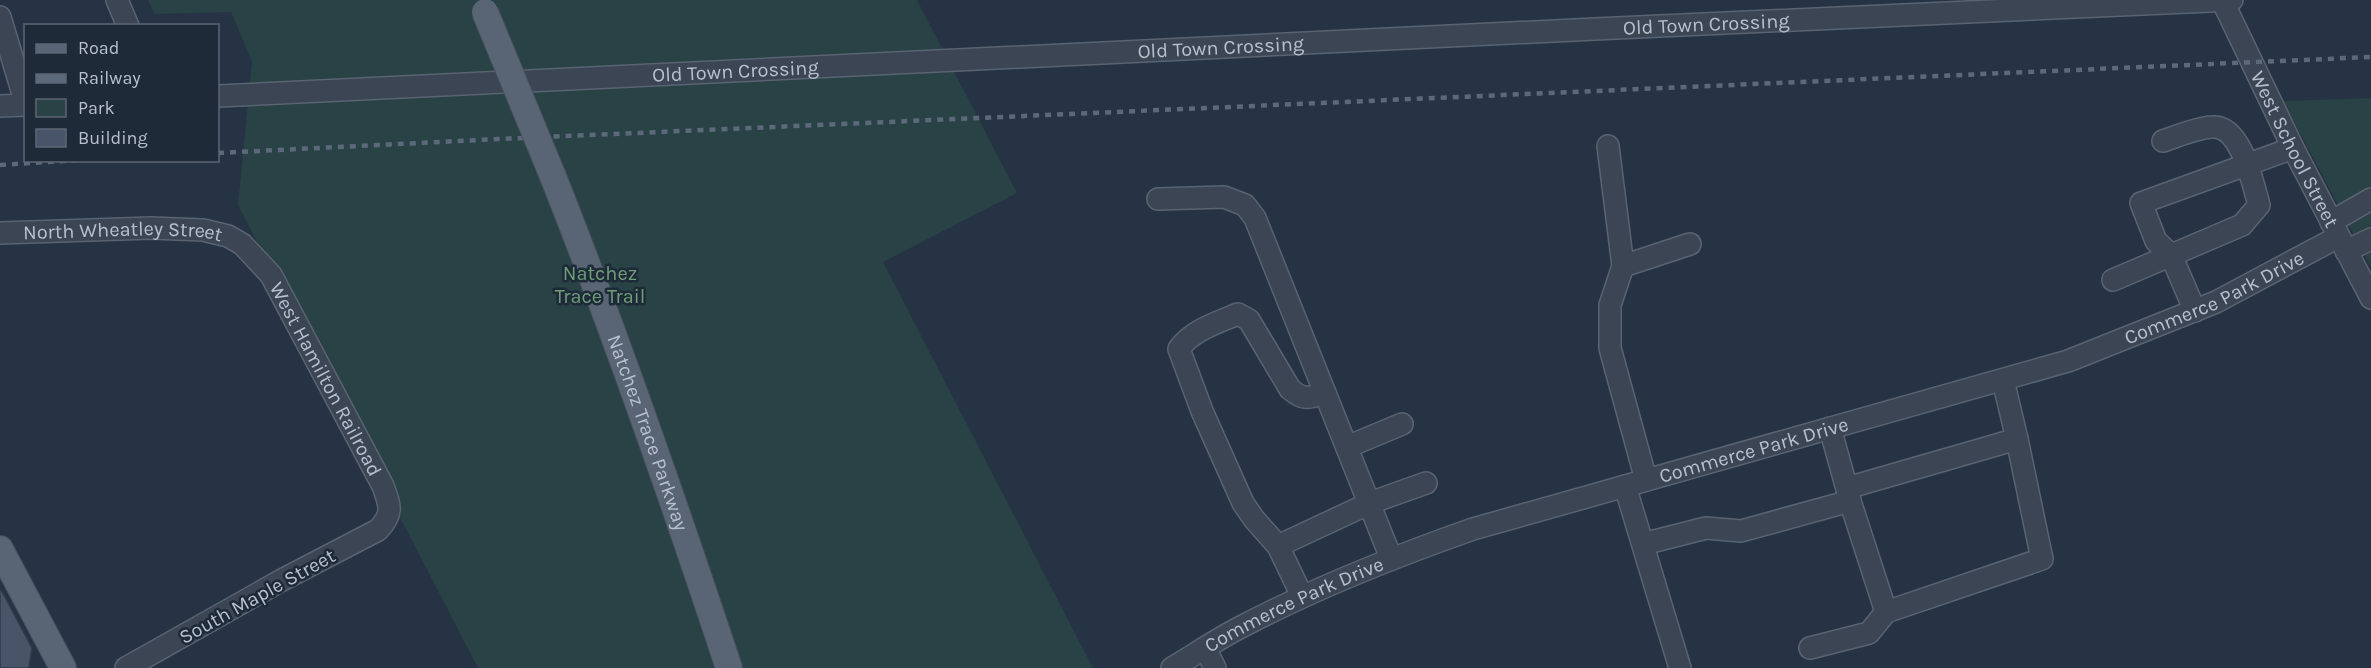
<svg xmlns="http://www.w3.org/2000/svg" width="2371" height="668" font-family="Karla,sans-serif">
<rect width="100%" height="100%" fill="#263344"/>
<g fill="#284245">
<polygon points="148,0 917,0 1017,193 883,262 1093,668 478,668 238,205 252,62 231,12 155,14"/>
<polygon points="2371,98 2371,267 2283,101"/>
</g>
<polygon fill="#485568" stroke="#323c49" stroke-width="1.5" points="0,588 32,648 29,667 28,668 0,668"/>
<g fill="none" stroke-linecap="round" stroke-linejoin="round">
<g stroke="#596371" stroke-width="24">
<g id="minor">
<polyline points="117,0 128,26"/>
<path id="s1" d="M2222 0 2293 148 2371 298"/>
<polyline points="0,17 26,104"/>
<path id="s2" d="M218 96 1595 29 2232 0"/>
<polyline points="0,106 26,105"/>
<polyline points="1608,146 1623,266 1610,305 1610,348 1646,480"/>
<polyline points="1158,199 1224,197 1245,205 1255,218 1391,558"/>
<polyline points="2331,222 2371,199"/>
<path id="s3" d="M0 233 151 228 203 230 228 236 242 244 271 275 383 486C390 506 394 513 378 530L282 580 126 668"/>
<polyline points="2346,251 2371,239"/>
<polyline points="1623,266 1690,244"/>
<path d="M2113 280 2242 225 2259 205C2253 184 2241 124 2212 127 2196 128 2178 136 2163 141"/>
<polyline points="2195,311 2171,255 2156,241 2141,203 2293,148"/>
<polyline points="1830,428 1850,500"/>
<polyline points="1347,447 1402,424"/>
<polyline points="1625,486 1680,668"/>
<polyline points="1847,488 2017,439 2003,380"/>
<polyline points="1643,544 1706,528 1741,531 1850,501 1886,612 1869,633 1810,648"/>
<polyline points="1278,546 1370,503 1426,483"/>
<path d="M1302 596 1278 546 1254 519 1243 503 1202 411 1179 349C1191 331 1218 322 1238 314L1249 320 1290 389C1304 401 1309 398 1325 393"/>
<polyline points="1886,612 2042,559 2017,439"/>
<polyline points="1205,648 1215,668"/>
<path id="s4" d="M1172 668C1194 655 1216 640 1239 628 1315 588 1393 557 1473 529L2068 361 2216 302 2338 237"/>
</g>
</g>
<g stroke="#444e5d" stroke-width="28">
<g id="major">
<path id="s5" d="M552 174C617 337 674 502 729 668"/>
<polyline points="0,549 63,668"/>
</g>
</g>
<use href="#minor" stroke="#3b4554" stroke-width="21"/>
<use href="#major" stroke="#596474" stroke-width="26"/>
<g stroke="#5c697b" stroke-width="4.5" stroke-dasharray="6 6" stroke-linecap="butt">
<polyline points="218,153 499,139 2371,57"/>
<polyline points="0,165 79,160"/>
</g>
<g stroke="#444e5d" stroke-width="28" stroke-linecap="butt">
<polyline id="major-bridge" points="485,12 552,174"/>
</g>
<use href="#major-bridge" stroke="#596474" stroke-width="26"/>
</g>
<g text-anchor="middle" stroke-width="5" stroke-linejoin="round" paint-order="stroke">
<g font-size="20" fill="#b8c0cd" stroke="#1f2a39">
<text dy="7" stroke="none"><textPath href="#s2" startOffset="1490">Old Town Crossing</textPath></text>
<text dy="7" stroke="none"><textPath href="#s2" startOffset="1004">Old Town Crossing</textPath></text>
<text dy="7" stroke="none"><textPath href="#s2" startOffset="518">Old Town Crossing</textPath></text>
<text dy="7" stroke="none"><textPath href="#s1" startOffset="166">West School Street</textPath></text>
<text dy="7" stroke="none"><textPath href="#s3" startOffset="123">North Wheatley Street</textPath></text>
<text dy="7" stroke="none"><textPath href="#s4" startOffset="1110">Commerce Park Drive</textPath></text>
<text dy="7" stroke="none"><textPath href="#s3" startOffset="405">West Hamilton Railroad</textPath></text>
<text dy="7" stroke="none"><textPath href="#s5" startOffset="276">Natchez Trace Parkway</textPath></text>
<text dy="7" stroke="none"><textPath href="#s4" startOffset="624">Commerce Park Drive</textPath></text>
<text transform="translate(257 596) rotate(-29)" y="7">South Maple Street</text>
<text dy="7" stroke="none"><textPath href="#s4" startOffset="138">Commerce Park Drive</textPath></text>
</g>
<g font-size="20" fill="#6e9f79" stroke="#1f2a39">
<text x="600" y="280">Natchez<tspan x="600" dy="23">Trace Trail</tspan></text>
</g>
</g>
<rect x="24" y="24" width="195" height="138" fill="#1f2a39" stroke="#5c6674" stroke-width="1.5"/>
<rect x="36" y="44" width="30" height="9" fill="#596474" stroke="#5c6674" stroke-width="1.5"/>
<text x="78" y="54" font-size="18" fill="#b8c0cd">Road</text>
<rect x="36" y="74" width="30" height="9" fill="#5c697b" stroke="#5c6674" stroke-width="1.5"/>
<text x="78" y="84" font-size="18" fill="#b8c0cd">Railway</text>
<rect x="36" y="99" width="30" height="18" fill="#284245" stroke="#5c6674" stroke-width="1.5"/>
<text x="78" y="114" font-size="18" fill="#b8c0cd">Park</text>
<rect x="36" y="129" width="30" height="18" fill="#485568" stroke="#5c6674" stroke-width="1.5"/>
<text x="78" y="144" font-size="18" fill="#b8c0cd">Building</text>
</svg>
